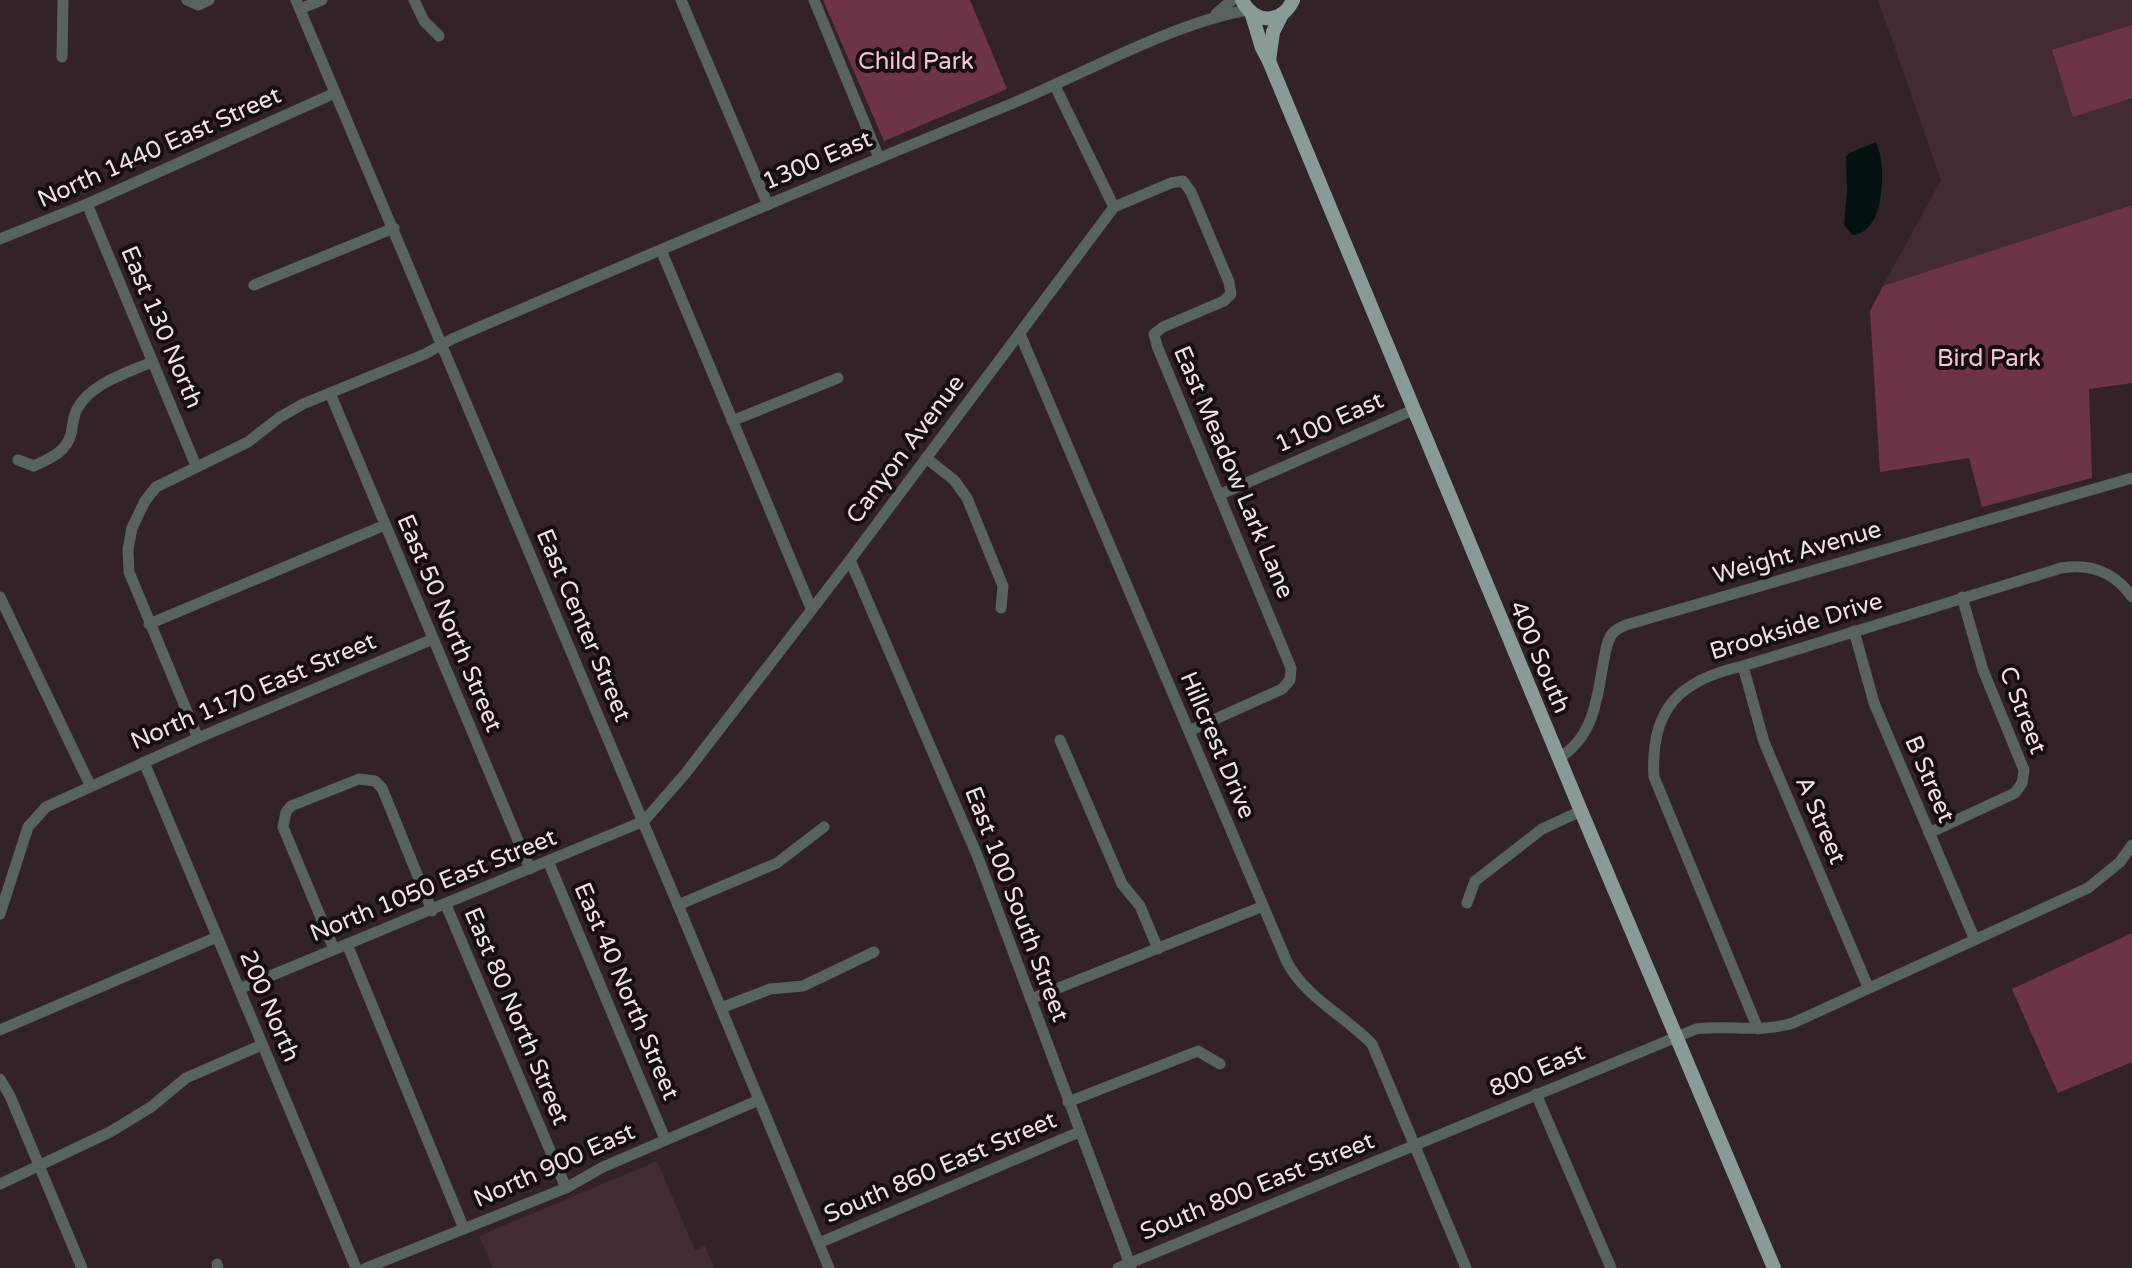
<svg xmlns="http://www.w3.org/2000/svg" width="2132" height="1268" font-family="'Varela Round',sans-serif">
<rect width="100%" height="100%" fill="#332328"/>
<g fill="#422b33">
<polygon points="1878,0 2132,0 2132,205 1883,286 1941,180"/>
<polygon points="657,1161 695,1250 705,1246 714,1268 493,1268 479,1236"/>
</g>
<g fill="#6d3449">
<polygon points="823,0 970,0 1007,89 884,141"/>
<polygon points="2132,25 2132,98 2073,117 2052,50"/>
<polygon points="2132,205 2132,383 2089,389 2092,478 1982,507 1969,458 1880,472 1870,311 1883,286"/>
<polygon points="2132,933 2132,1062 2058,1093 2012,989"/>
</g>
<path fill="#041312" d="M1876 142C1887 164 1886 234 1852 235L1844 225 1847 191 1846 157 1849 153Z"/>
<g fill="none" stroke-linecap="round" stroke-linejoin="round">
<g stroke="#586261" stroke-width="11">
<polyline points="187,0 198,5 209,0"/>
<polyline points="296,0 678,905 829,1268"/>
<polyline points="414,0 424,21 439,36"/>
<polyline points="681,0 768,205"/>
<polyline points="814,0 879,158"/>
<polyline points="300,9 322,0"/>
<polyline points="1216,14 1232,0"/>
<polyline points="62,57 63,0"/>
<polyline points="1055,86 1114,207"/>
<polyline points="87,204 196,466"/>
<polyline points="1114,207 1171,183 1183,181 1191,192 1229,282 1231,294 1224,301 1163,327 1154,334 1157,346 1291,668 1290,680 1282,689 1189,731"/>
<polyline points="0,239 87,204 335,93"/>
<polyline points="661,250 811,608"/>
<polyline points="254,285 394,228"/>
<path d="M1020 334 1287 962C1305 997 1345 1016 1372 1044L1466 1268"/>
<polyline points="330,393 530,869"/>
<polyline points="732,421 838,378"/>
<polyline points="926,458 954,480 967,498 1003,586 1001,608"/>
<path d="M18 460 34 466C51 458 66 452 71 434 73 426 73 416 77 409 91 383 127 373 152 362"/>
<polyline points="1219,495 1413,410"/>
<polyline points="850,560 977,855 1131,1267"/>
<polyline points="0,597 90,785"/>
<polyline points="149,624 385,525"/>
<polyline points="1854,631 1874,703 1975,940"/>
<polyline points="1743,666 1764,742 1868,987"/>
<path d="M198 738 129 572 128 550 132 528 145 501 156 487 248 442 280 417 303 404 425 354 452 339C638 259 824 180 1011 104 1086 73 1168 25 1247 10"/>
<polyline points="1060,740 1122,884 1140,906 1158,949"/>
<path d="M1559 758C1595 736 1597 697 1604 659 1606 650 1607 637 1615 631 1618 628 1622 627 1626 625L2132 478"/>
<polyline points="144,762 356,1268"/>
<polyline points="1929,833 2015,793 2022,783 2024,770 1983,670 1962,597"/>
<polyline points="548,861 665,1139"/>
<polyline points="1467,903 1475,881 1542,829 1581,811"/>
<polyline points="446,905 566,1188"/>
<polyline points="678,905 777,863 824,827"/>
<polyline points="0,914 28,827 46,807 198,738 433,639"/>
<polyline points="347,944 464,1229"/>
<polyline points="334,949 283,827 286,812 291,806 359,779 375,781 382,788 432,911"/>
<polyline points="239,989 644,821 685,774 850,560 1114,207"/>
<polyline points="1031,999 1261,907"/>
<polyline points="721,1008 770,989 803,986 874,952"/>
<path d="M1758 1029 1654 777C1650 709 1679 680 1743 666L2061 568C2090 563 2115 572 2132 597"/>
<polyline points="0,1030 217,937"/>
<polyline points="0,1079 10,1096 82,1268"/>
<polyline points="1536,1094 1611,1268"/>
<polyline points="1068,1102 1198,1051 1220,1064"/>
<polyline points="0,1184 110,1132 151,1107 186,1078 262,1045"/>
<polyline points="819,1243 1079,1132"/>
<polyline points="217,1264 218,1268"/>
<polyline points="366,1268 566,1188 603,1167 759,1100"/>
<path d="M1118 1268 1696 1029C1729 1025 1761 1033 1793 1023L2088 888 2120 862 2132 845"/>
</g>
<g stroke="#889b99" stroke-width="14">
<path d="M1242 0C1253 24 1282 25 1293 0"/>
<polyline points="1252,15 1262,48 1269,61 1581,811 1774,1268"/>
<polyline points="1269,61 1273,32 1282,14"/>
</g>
</g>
<g text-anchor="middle" stroke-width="8" stroke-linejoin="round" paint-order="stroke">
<g font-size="24" fill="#f5c7d5" stroke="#160e11">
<text x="916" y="69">Child Park</text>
<text x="1989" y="366">Bird Park</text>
</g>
<g font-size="24" fill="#eee2e6" stroke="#160e11">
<text transform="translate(159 147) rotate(-24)" y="8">North 1440 East Street</text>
<text transform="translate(817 160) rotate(-23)" y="8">1300 East</text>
<text transform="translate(162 327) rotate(67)" y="8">East 130 North</text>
<text transform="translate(1329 422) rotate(-24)" y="8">1100 East</text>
<text transform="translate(905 449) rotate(-53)" y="8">Canyon Avenue</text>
<text transform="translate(1234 472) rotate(67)" y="8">East Meadow Lark Lane</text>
<text transform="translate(1797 552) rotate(-16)" y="8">Weight Avenue</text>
<text transform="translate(450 623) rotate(67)" y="8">East 50 North Street</text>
<text transform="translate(584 625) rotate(67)" y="8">East Center Street</text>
<text transform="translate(1796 626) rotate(-17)" y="8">Brookside Drive</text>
<text transform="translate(1540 657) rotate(67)" y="8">400 South</text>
<text transform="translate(253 691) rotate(-23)" y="8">North 1170 East Street</text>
<text transform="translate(2023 710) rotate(69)" y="8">C Street</text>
<text transform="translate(1218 745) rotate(67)" y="8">Hillcrest Drive</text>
<text transform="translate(1930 779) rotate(67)" y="8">B Street</text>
<text transform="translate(1821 820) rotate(67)" y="8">A Street</text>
<text transform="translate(433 885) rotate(-22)" y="8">North 1050 East Street</text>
<text transform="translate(1017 904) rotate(69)" y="8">East 100 South Street</text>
<text transform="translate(627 991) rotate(67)" y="8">East 40 North Street</text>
<text transform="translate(270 1006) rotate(67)" y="8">200 North</text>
<text transform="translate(517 1016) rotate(67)" y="8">East 80 North Street</text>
<text transform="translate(1537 1070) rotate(-23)" y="8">800 East</text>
<text transform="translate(554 1165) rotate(-24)" y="8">North 900 East</text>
<text transform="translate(940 1167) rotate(-23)" y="8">South 860 East Street</text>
<text transform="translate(1257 1186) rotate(-22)" y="8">South 800 East Street</text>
</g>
</g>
</svg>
